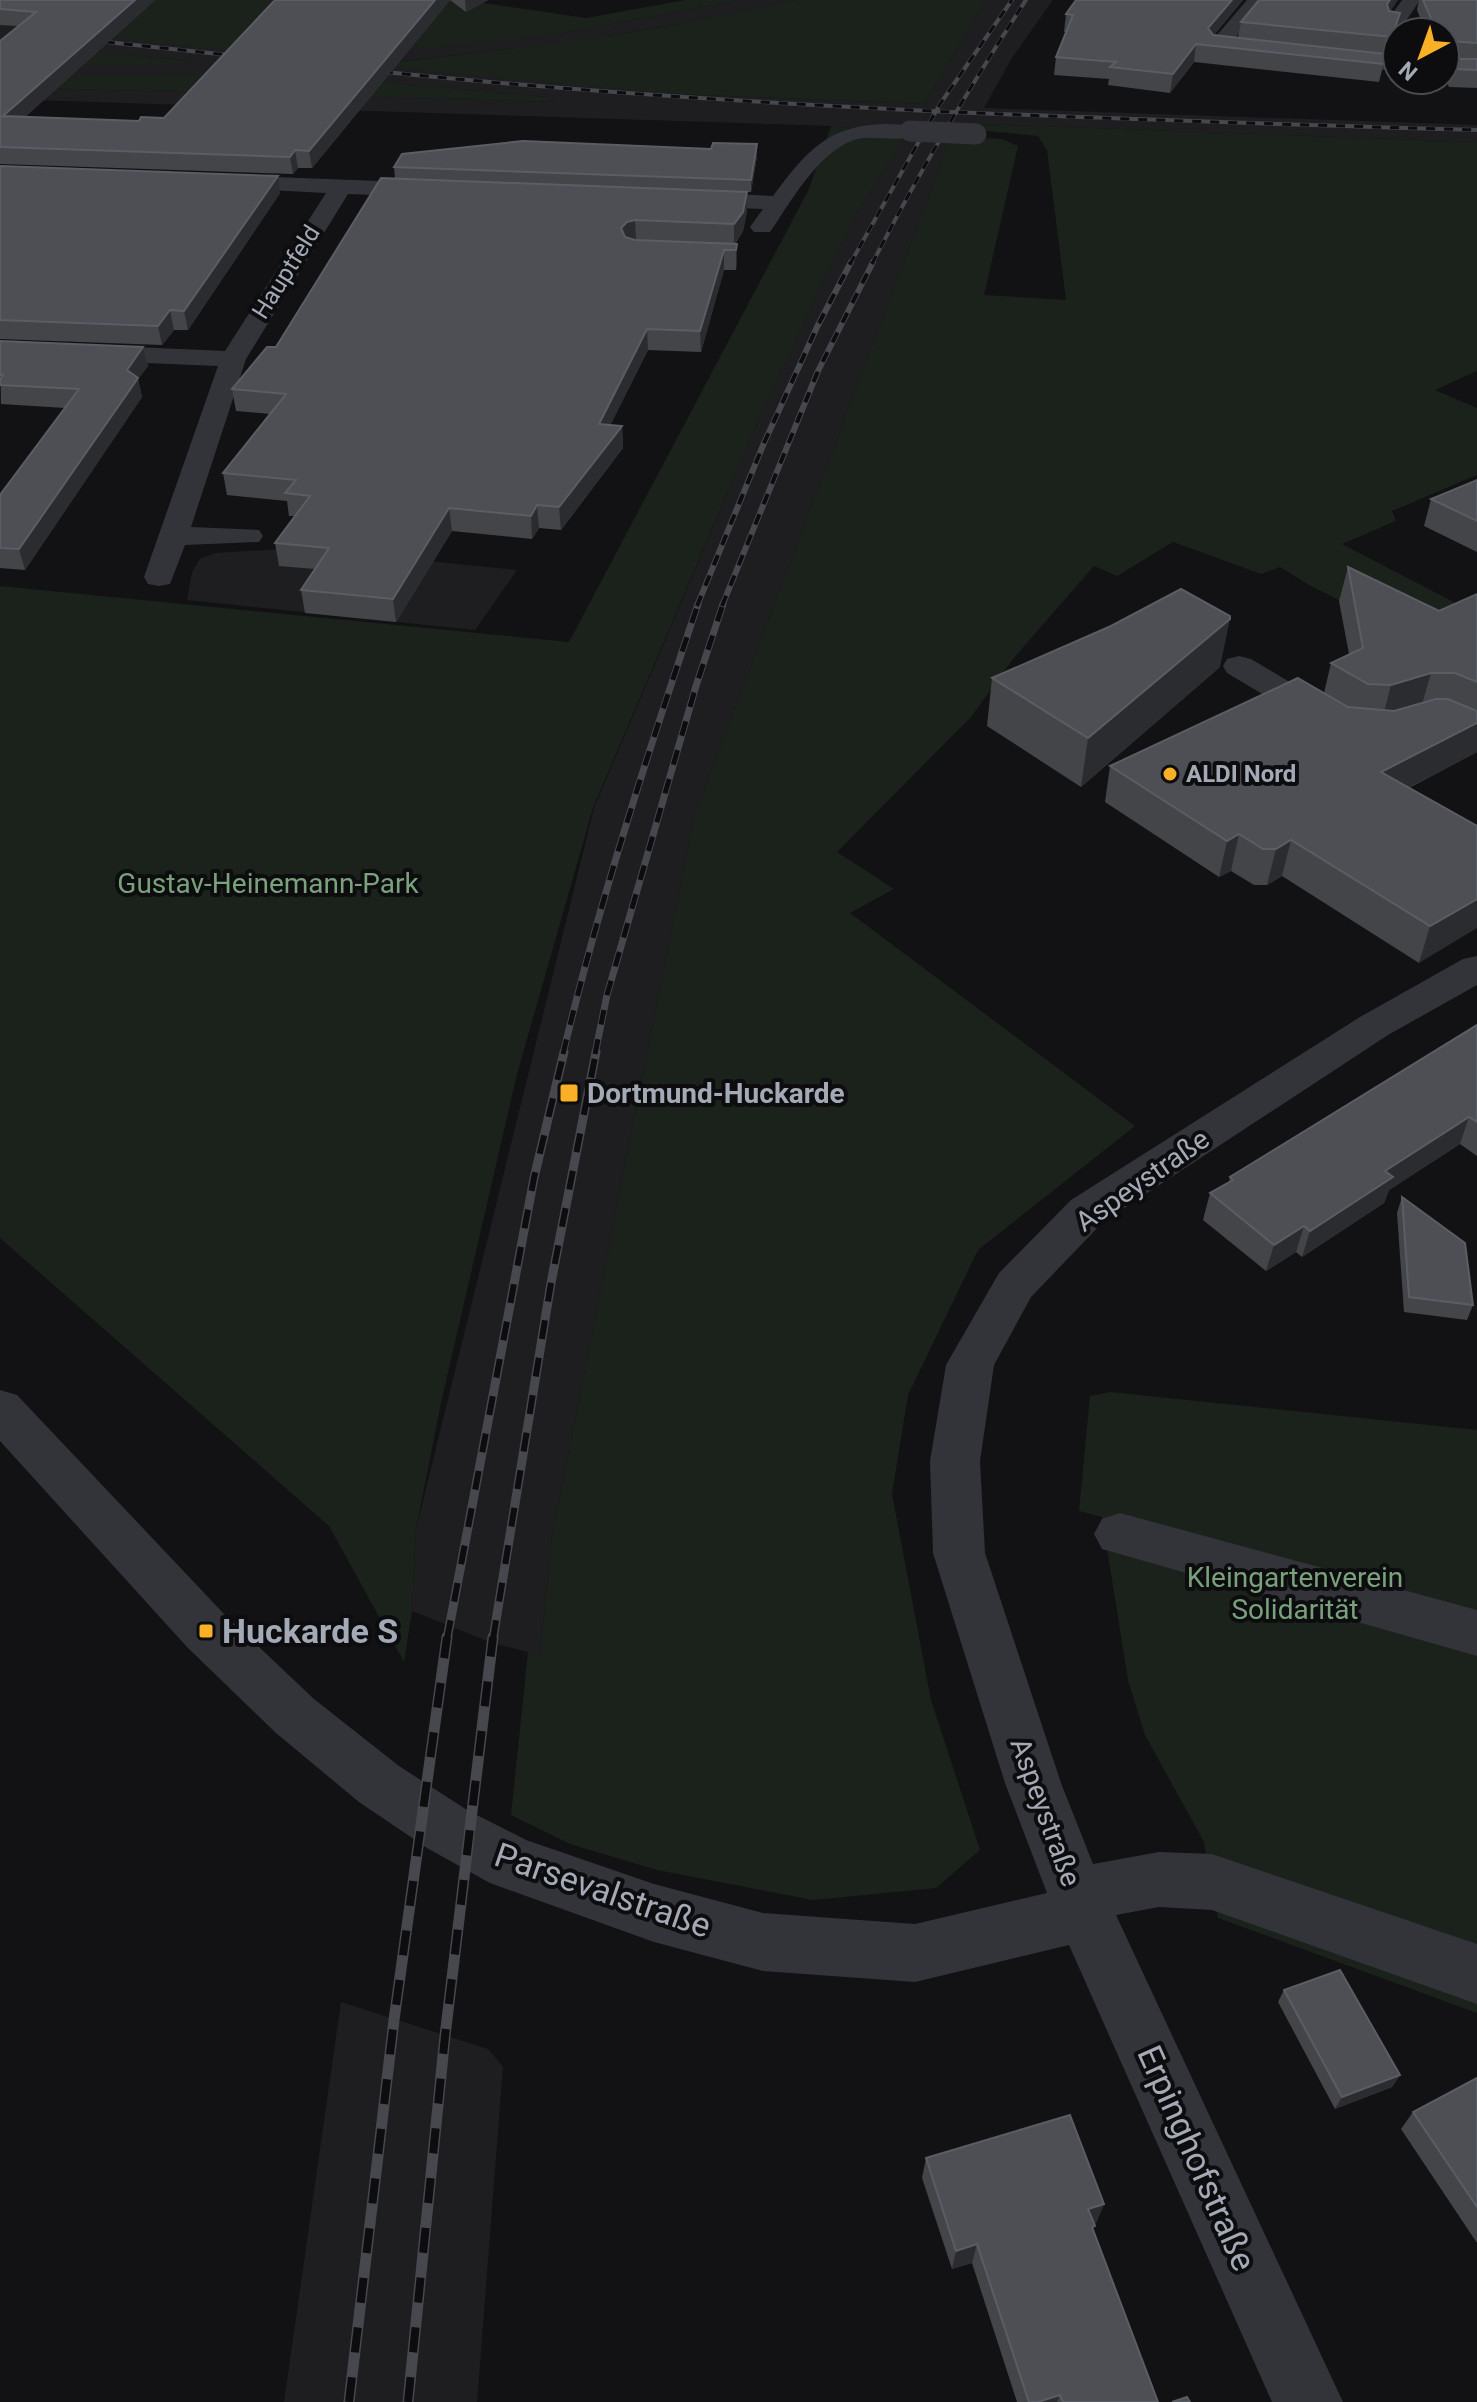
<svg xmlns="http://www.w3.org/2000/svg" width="1477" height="2402" font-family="Roboto,sans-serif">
<rect width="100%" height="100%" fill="#121214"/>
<g fill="#1e1e21">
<polygon points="741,0 797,0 734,15 564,43 373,64 657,93 924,104 986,0 1053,0 1012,58 984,108 1477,125 1477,142 979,124 951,137 694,817 552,1536 540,1655 492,1643 412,1611 416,1529 594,808 754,430 851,222 906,135 831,126 0,99 0,87 556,102 547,97 363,80 218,75 0,75 0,65 197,62 0,43 0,27 557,34"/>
<polygon points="298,548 517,570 475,630 187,600 192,572 200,559 215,553"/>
<polygon points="341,2002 488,2049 503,2067 477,2402 284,2402"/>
</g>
<g fill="#1a221b">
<polygon points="0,0 463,0 586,18 685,0 741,0 557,34 316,59 0,27"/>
<path d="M797 0H986L924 104 657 93 368 65C512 49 656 34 797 0Z"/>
<polygon points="0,43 23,44 204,63 70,67"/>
<polygon points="0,75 218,75 363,80 547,97 558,102 0,87"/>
<polygon points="978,124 1477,142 1477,371 1435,390 1477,408 1477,475 1392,511 1396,521 1342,544 1471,611 1398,630 1309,585 1280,567 1261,574 1173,542 1117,576 1094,566 1013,659 971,717 837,852 894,889 850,913 1135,1126 978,1250 908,1395 892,1494 931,1700 980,1850 936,1888 813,1900 657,1870 570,1844 511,1815 528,1652 540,1654 552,1536 694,817 951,137 1001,139 1018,146 984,295 1066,300 1047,150 1038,136 977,130"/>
<polygon points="831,126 906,135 851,222 754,430 593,808 517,1074 441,1403 416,1529 412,1611 404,1662 329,1526 0,1238 0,586 569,642 808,191"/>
<polygon points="1110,1392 1477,1430 1477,2013 1218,1918 1204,1842 1145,1735 1128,1680 1102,1517 1079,1511 1090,1396"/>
</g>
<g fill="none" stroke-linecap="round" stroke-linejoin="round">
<g fill="#333439" fill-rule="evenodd">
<polygon points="1247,0 1266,0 1232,42 1397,59 1397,71 1211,50 1208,46 1211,42"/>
<polygon points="1402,0 1420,0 1402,27 1388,27 1386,23"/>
<path d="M886 124 910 125 921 131C908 146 872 133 854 140 817 153 791 202 770 232H754L750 227 763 209 686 206 678 204 675 199 678 194 686 192 773 196C806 152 827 125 886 124Z"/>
<polygon points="218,175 433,183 444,190 433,197 348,194 246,359 191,527 259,530 263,536 259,542 185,545 170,584 159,586 148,584 144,577 218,366 0,357 0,341 225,351 326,193 210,187 207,182 210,177"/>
<polygon points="1239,656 1251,659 1340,712 1345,719 1340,726 1328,729 1316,726 1227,673 1223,666 1227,659"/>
<polygon points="1477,956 1477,985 1388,1035 1103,1222 1031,1297 994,1365 980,1461 985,1553 1061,1783 1093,1864 1159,1852 1212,1854 1477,1944 1477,2004 1212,1910 1159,1907 1116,1915 1343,2402 1272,2402 1069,1945 915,1982 763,1971 654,1942 490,1883 427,1848 359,1802 276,1733 187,1647 0,1441 0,1390 17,1395 225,1615 314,1699 399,1766 467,1810 526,1840 654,1884 763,1913 915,1924 1047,1893 1005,1783 933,1553 930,1461 946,1365 999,1273 1071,1200 1360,1017 1463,959"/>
<polygon points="1120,1513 1477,1610 1477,1656 1102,1549 1094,1534 1102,1519"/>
</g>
<g stroke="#46484e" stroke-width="4">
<g id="rail-far4">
<polyline points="88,40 247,57"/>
<path d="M366 70C736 109 1106 119 1477 130"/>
<polyline points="850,264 940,104 1012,0"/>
<path d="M872 264C919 172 970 86 1026 0"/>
</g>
</g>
<g stroke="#46484e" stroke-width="6">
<g id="rail-far3">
<polyline points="697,606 764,443 817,327 851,262"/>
<polyline points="722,606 818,371 873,262"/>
</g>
</g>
<g stroke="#46484e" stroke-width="7">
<g id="rail-far2">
<path d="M563 1054C599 902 648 753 698 604"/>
<polyline points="595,1054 607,995 696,686 723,604"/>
</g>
</g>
<g stroke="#46484e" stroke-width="9">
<g id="rail-far1">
<polyline points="447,1639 534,1178 564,1052"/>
<polyline points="493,1639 551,1283 596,1052"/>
</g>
</g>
<g stroke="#46484e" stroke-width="11">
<g id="rail">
<polyline points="349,2402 394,2020 447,1637"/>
<polyline points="408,2402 445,2036 493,1637"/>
</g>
</g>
<use href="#rail-far4" stroke="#0d0d0f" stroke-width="3" stroke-dasharray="9" stroke-linecap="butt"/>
<use href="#rail-far3" stroke="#0d0d0f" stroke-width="4" stroke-dasharray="11" stroke-linecap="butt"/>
<use href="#rail-far2" stroke="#0d0d0f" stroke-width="5" stroke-dasharray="15" stroke-linecap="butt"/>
<use href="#rail-far1" stroke="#0d0d0f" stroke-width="6" stroke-dasharray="19" stroke-linecap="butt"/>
<use href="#rail" stroke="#0d0d0f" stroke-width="8" stroke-dasharray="25" stroke-linecap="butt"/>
<polyline stroke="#333439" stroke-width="21" points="910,131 976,134"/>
</g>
<g fill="#434549">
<polygon points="0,0 155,0 25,117 139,121 164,118 450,0 312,168 298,168 293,174 0,164 0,41 18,26 0,25"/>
<polygon points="450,0 488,0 466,12"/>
<polygon points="1076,0 1243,0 1214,35 1238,38 1241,22 1390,11 1396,30 1388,55 1386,55 1379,82 1194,62 1170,93 1108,85 1109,79 1054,75 1056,57 1067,32 1064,32 1066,14"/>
<polygon points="1419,0 1477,0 1477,88 1449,87 1445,78 1449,59 1445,59 1445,32 1426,32 1417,10"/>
<polygon points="757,156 751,192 747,192 747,211 743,231 735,244 737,244 736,270 724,270 701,352 648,350 610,425 622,426 623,448 561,530 539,528 532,539 452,531 396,622 305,613 301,590 315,569 279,566 275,543 295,516 289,516 287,501 227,495 223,473 270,414 236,411 232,389 276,347 395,178 394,167"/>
<polygon points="0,166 280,193 188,330 174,330 162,345 0,339"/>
<polygon points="0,341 143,347 148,366 138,379 142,397 25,570 0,568 0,495 65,408 1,404"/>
<polygon points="1477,480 1477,552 1424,526 1431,499"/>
<polygon points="1348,567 1439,611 1477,594 1477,752 1409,788 1477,826 1419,963 1282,876 1267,885 1254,885 1231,871 1219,877 1105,802 1110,766 1324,693 1331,663 1349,654 1339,601"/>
<polygon points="1220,667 1081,787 987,726 992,678"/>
<polygon points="1477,1025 1477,1156 1460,1144 1389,1190 1384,1203 1302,1257 1296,1252 1266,1271 1203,1220 1210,1193 1229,1182 1230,1177"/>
<polygon points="1402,1197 1473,1305 1467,1320 1404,1312 1397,1213"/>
<polygon points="1284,1990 1400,2075 1392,2087 1335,2109 1278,2002"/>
<polygon points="1477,2078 1477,2243 1401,2129 1413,2112"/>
<polygon points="926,2158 1104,2204 1096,2223 1094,2224 1093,2231 1158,2402 1017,2402 972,2263 952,2269 922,2178"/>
</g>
<g fill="#2b2c2f">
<polygon points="135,0 155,0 7,133 3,116"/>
<polygon points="435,0 450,0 312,168 309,151"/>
<polygon points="465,0 488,0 466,12"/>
<polygon points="1232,0 1243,0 1205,46 1208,28"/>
<polygon points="1390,0 1398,0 1384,21 1387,4"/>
<polygon points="1400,13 1396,30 1388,55 1392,37"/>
<polygon points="1196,44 1194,62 1170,93 1173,74"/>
<polygon points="757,144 757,156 751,192 751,180"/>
<polygon points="295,150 298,168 293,174 290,157"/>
<polygon points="278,176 280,193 188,330 184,311"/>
<polygon points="747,192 747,211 743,231 734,244 734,224"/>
<polygon points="635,220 636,240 627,242 621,228 627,222"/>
<polygon points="737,244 737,264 736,270 736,250"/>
<polygon points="724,250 724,270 701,352 700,331"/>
<polygon points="170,310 174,330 162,345 158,326"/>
<polygon points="647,329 648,350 600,446 599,424"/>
<polygon points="143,347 148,366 138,379 142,397 25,570 19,549 127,370"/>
<polygon points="622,426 623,448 561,530 559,507"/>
<polygon points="537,505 539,528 532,539 531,516"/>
<polygon points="449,508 452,531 396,622 393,599"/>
<polygon points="1230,619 1220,667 1081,787 1088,738"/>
<polygon points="1431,673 1421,708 1382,720 1391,685"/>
<polygon points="1477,723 1477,752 1371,807 1381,772"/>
<polygon points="1239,834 1231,871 1219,877 1227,841"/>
<polygon points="1291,840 1282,876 1267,885 1276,849"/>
<polygon points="1477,899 1477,928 1419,963 1430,926"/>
<polygon points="1469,1117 1460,1144 1389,1190 1384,1203 1302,1257 1310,1231 1385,1171"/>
<polygon points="1304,1226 1296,1252 1266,1271 1274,1245"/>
<polygon points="1400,2075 1392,2087 1335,2109 1342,2097"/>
<polygon points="1104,2204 1096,2223 1081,2228 1088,2209"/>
<polygon points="977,2244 972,2263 952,2269 956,2251"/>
<polygon points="1060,2395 1057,2402 1038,2402"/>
</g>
<g fill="#4e4f55" stroke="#5b5d64" stroke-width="2">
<polygon points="0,0 135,0 3,116 139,121 141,117 164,118 275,0 435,0 309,151 295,150 290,157 0,147 0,41 36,12 0,9"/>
<polygon points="1076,0 1232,0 1208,28 1213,35 1386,54 1383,64 1196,44 1173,74 1110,67 1116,62 1056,57 1073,15 1066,14"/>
<polygon points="1259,0 1390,0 1387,4 1389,11 1400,13 1392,37 1241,22"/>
<polygon points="1423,0 1477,0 1477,43 1449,41 1446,53 1445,32 1437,32"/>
<polygon points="1449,59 1477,59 1477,70 1453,69"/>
<polygon points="523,141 711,149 713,143 757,144 751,180 394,167 402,154"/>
<polygon points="0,166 278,176 184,311 170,310 158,326 0,320"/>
<polygon points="381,178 747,192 743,212 734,224 635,220 627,222 621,228 625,237 635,240 737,244 736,250 724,250 700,331 647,329 599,424 622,426 559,507 537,505 531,516 449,508 393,599 301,590 329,548 275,543 310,496 285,493 296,480 223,473 286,394 232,389 267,347 276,347"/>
<polygon points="0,341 143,347 127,370 138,378 19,549 0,548 0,495 79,389 0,385 0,379 3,375 0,375"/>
<polygon points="1477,480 1477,521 1431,499"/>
<polygon points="1348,567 1439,611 1477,594 1477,682 1455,673 1431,673 1391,685 1368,684 1331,663 1363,648"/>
<polygon points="1181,589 1230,616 1230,619 1088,738 992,678 1111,626"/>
<polygon points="1298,678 1348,707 1394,711 1436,699 1448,699 1477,711 1477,723 1381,772 1477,826 1477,899 1430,926 1291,840 1276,849 1263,849 1239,834 1227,841 1110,766"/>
<polygon points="1477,1025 1477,1122 1469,1117 1385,1171 1393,1177 1310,1231 1304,1226 1274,1245 1210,1193 1233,1180 1230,1177"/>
<polygon points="1402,1197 1465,1243 1473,1305 1409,1297"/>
<polygon points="1340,1970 1400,2075 1342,2097 1284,1990"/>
<polygon points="1477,2078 1477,2207 1413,2112"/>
<polygon points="1070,2115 1104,2204 1088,2209 1095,2226 1092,2227 1158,2402 1063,2402 1060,2395 1038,2402 1029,2402 977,2244 956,2251 926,2158"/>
<polygon points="1187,2397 1190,2402 1172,2402"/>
</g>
<g fill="#fab024" stroke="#0d0d0f" stroke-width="3">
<circle cx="1170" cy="774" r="8"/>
<rect x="559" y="1083" width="20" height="20" rx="4"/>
<rect x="198" y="1623" width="16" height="16" rx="4"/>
</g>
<g text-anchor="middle" stroke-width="8" stroke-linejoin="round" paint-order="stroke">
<g font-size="24" fill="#a3a9b5" stroke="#0d0d0f">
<text transform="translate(286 272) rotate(-58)" y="8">Hauptfeld</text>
</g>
<g font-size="24" font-weight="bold" fill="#a3a9b5" stroke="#0d0d0f" text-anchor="start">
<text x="1186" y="782">ALDI Nord</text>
</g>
<g font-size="28" fill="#79a17b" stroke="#0d0d0f">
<text x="268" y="893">Gustav-Heinemann-Park</text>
<text x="1295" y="1587">Kleingartenverein<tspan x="1295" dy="32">Solidarität</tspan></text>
</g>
<g font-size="28" font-weight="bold" fill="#a3a9b5" stroke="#0d0d0f" text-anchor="start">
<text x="587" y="1103">Dortmund-Huckarde</text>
</g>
<g font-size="28" fill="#a3a9b5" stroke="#0d0d0f">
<text transform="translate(1142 1180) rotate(-35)" y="10">Aspeystraße</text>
<text transform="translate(1046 1812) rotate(70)" y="10">Aspeystraße</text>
</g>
<g font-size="34" font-weight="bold" fill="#a3a9b5" stroke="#0d0d0f" text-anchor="start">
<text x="222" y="1643">Huckarde S</text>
</g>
<g font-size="34" fill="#a3a9b5" stroke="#0d0d0f">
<text transform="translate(603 1890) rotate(19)" y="12">Parsevalstraße</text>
<text transform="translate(1197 2158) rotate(66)" y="12">Erpinghofstraße</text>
</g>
</g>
<g transform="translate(1421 56) rotate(221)"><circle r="38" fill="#0d0d0f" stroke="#494b51" stroke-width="2"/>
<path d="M0-6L14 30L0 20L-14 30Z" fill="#fab024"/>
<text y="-12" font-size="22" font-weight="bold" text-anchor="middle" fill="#a3a9b5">N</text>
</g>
</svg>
